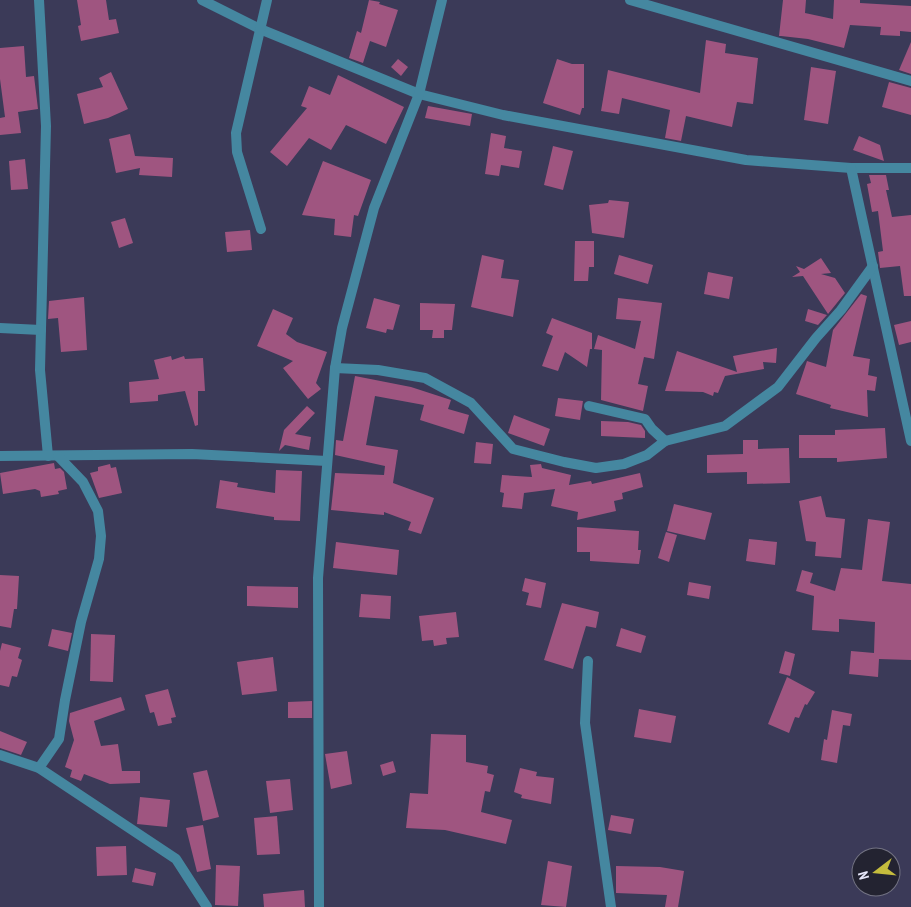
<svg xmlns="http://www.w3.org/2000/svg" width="911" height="907" font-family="'PT Sans Narrow',sans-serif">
<rect width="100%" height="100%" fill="#3b3a58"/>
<g fill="#9f5580">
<polygon points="77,0 106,0 109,20 116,19 119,33 81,41 78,26 81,25"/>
<polygon points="369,0 380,2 379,4 398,10 386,47 370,41 363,63 349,58 357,31 361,33"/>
<polygon points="783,0 806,0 805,13 833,19 834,0 860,0 860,3 911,6 911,32 900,31 900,36 880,35 881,27 850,25 844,48 808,39 781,36 779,36"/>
<polygon points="706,40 726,44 725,53 758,58 753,104 737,102 732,127 686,116 681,141 665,138 670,110 622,98 619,114 601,111 608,70 700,93"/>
<polygon points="911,42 911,74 899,70"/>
<polygon points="24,46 26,77 34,76 38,109 18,112 21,133 0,135 0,118 5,117 0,79 0,48"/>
<polygon points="398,59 408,67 401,76 391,67"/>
<polygon points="557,59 572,64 584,64 584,108 582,108 580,115 543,103"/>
<polygon points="811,67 836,71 828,124 804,120"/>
<polygon points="111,72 128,109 108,118 84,124 77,94 103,87 99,78"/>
<polygon points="338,75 404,107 386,144 346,125 331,150 309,138 287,166 270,152 307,108 301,106 309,86 330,95"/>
<polygon points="889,82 911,88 911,115 882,107"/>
<polygon points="428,106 472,114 470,126 425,118"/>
<polygon points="491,133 506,136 504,148 522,151 519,168 501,165 499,176 485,174"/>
<polygon points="130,134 135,156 173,158 172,177 139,175 140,168 116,173 109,139"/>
<polygon points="859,136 880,145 884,161 853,150"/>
<polygon points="553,146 573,151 563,190 544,185"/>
<polygon points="25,159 28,189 11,190 9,161"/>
<polygon points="323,161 371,180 358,216 354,215 351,237 334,235 335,219 302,215"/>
<polygon points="869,175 886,175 889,190 886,190 892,217 911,215 911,296 904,296 900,266 880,268 878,252 883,251 878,211 872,212 867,184 871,183"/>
<polygon points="609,200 629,202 624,238 592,233 589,205 608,203"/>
<polygon points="125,218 133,243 119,248 111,222"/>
<polygon points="250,230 252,250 227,252 225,232"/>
<polygon points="575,241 594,241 594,267 589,267 588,281 574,281"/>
<polygon points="482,255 504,260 501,278 519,280 513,317 471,307"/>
<polygon points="619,255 653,265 648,284 614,274"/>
<polygon points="821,258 831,273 821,274 835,278 845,293 828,314 803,276 792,277 800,272 796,266 804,269"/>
<polygon points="708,272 733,277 729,299 704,294"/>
<polygon points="861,294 867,296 853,356 870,359 868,375 877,377 875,391 867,390 868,417 830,408 831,405 796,394 807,361 826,367 833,330"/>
<polygon points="84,297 87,350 61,352 58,318 48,319 49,301"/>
<polygon points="374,298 400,305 393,330 387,329 386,333 366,328"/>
<polygon points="618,298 662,303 654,359 644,357 638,384 648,386 643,411 601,400 602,350 594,349 598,335 635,349 641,321 616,319"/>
<polygon points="420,303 455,304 452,330 444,330 444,338 432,338 433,330 420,330"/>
<polygon points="273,309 293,318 286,334 297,342 327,352 316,383 321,389 308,399 283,368 293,361 257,346"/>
<polygon points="808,309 827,315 818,325 805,321"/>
<polygon points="552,318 592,333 592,349 590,349 587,367 565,352 558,371 542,366 553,336 546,333"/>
<polygon points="911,321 911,342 899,345 894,325"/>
<polygon points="777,348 776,363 763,362 764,369 725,376 718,393 714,392 713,396 703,392 665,391 677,351 737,372 733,356"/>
<polygon points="171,356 172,360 184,356 185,359 203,358 205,391 198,391 198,425 195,426 185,391 158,395 158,401 130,403 129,382 159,379 154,360"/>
<polygon points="355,376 411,387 451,400 448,409 469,415 464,434 420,420 424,405 375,396 366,445 398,450 393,483 434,498 421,534 408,530 411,522 384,512 384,515 331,510 335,473 384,475 385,466 335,455 336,440 343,441"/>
<polygon points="558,398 583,401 580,420 555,416"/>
<polygon points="307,406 315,413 295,434 311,437 309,450 285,445 279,451 284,430"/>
<polygon points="514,415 550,429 544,446 508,433"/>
<polygon points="601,421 628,422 641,425 645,431 645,438 601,436"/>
<polygon points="885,428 887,458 837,462 837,458 799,458 799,435 835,435 835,430"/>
<polygon points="743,440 758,440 758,449 789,448 790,483 747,484 747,472 707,473 707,455 743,454"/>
<polygon points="476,442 493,444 491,464 474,463"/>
<polygon points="54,463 55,469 60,468 64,472 67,489 58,491 59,494 41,497 40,491 35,489 3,494 0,473"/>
<polygon points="110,464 111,468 116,467 122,493 99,498 90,473 98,471 98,467"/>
<polygon points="541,464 542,468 571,475 569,485 591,481 592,484 640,473 643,487 622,493 623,499 614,501 616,511 577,520 578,512 551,506 555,489 524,493 522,509 502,507 504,493 500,492 502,475 532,477 530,465"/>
<polygon points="276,470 302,471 300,521 274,520 274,517 216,508 220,480 238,483 237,487 275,493"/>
<polygon points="821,496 826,517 845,519 841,558 815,556 816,542 806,541 799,501"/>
<polygon points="674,504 712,513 705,540 667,531"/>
<polygon points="868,519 890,522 882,581 911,584 911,660 879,659 878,677 849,674 851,651 874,653 875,622 839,619 839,632 812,630 814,596 796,591 802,570 813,573 810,583 835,591 841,568 862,570"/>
<polygon points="577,527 639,531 638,550 641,550 639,564 590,561 590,552 577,552"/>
<polygon points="666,532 677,535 669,562 658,558"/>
<polygon points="749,539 777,542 775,565 746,561"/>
<polygon points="336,542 399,550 397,575 333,568"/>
<polygon points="0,575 19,576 17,609 14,609 11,628 0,626"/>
<polygon points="525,578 546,583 541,608 526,605 529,593 522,591"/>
<polygon points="689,582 711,586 709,599 687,595"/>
<polygon points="247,586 298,587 298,608 247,606"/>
<polygon points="361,594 391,596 390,619 359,617"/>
<polygon points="562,603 599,612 596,628 586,626 573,669 544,660"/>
<polygon points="456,612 459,637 446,638 447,644 434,646 433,640 422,641 419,616"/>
<polygon points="621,628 646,636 641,653 616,646"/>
<polygon points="52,629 72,633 68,651 48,646"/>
<polygon points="91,634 115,635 113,682 90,681"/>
<polygon points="2,643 21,648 18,658 22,660 17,677 12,676 9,687 0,685 0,651"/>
<polygon points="785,651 795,654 790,676 779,673"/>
<polygon points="273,657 277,691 242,695 237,662"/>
<polygon points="787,677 815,692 807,705 805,704 799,718 795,717 789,733 768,724"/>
<polygon points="168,689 176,717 171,718 172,723 158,726 154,712 150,713 145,695"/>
<polygon points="121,697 125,710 94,721 101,746 118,744 122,771 140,771 140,783 110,784 84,774 81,781 70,777 72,770 65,767 74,740 69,721 70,713"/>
<polygon points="312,701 312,718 288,718 288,702"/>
<polygon points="639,709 676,716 671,743 634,737"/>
<polygon points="832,710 852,714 850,726 843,725 837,763 821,760 824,739 827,740"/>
<polygon points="0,731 27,742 21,755 0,748"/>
<polygon points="431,734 466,735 466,762 488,766 487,773 494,775 490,792 485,791 481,812 512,820 506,844 445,830 406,828 410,793 428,794"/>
<polygon points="347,751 352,784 331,789 325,754"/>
<polygon points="393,761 396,772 383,776 380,765"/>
<polygon points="520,768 537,772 536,776 554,778 551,804 521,798 522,795 514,792"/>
<polygon points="207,770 219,817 203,821 193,773"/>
<polygon points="290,779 293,810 270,813 266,781"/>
<polygon points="140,797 170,800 167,827 137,824"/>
<polygon points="611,815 634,819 631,834 608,830"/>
<polygon points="277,816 280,854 257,855 254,818"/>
<polygon points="203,825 211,869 197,872 186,828"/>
<polygon points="126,846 127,875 97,876 96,847"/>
<polygon points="548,861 572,866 566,907 541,905"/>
<polygon points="216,865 240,866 238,906 215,905"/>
<polygon points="616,866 660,867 684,871 678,907 665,907 667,895 616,893"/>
<polygon points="135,868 156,873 153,886 132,882"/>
<polygon points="304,890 305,907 264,907 263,894"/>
</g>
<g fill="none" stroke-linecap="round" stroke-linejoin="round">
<g stroke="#4587a0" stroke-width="10">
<polyline points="39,0 46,126 40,370 48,456"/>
<polyline points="202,0 260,29 419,94 503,115 746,160 851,168 911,168"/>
<polyline points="630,0 911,81"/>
<polyline points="851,168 911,441"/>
<polyline points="261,229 237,152 236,133 267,0"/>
<polyline points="0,328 41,330"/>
<polyline points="335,368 378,370 425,378 471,403 513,449 564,462 596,468 624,464 647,455 665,441 725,426 778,387 816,338 841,310 873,266"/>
<polyline points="589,406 645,419 652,429 665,441"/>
<polyline points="0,456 192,454 327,461"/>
<polyline points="588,661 585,723 611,907"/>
<polyline points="0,755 39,768 176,859 207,907"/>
<polyline points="39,768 59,739 65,700 81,622 99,559 101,536 98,511 83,482 58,456"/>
</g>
<polyline stroke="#4587a0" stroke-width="10" points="319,907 318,578 335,368 342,328 374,208 419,94 442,0"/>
</g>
<g transform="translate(876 872) rotate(254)"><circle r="24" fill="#232331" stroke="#727282"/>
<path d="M0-4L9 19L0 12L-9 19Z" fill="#c5bc3d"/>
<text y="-8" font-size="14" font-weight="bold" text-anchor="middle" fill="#e9e9fc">N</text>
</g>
</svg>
